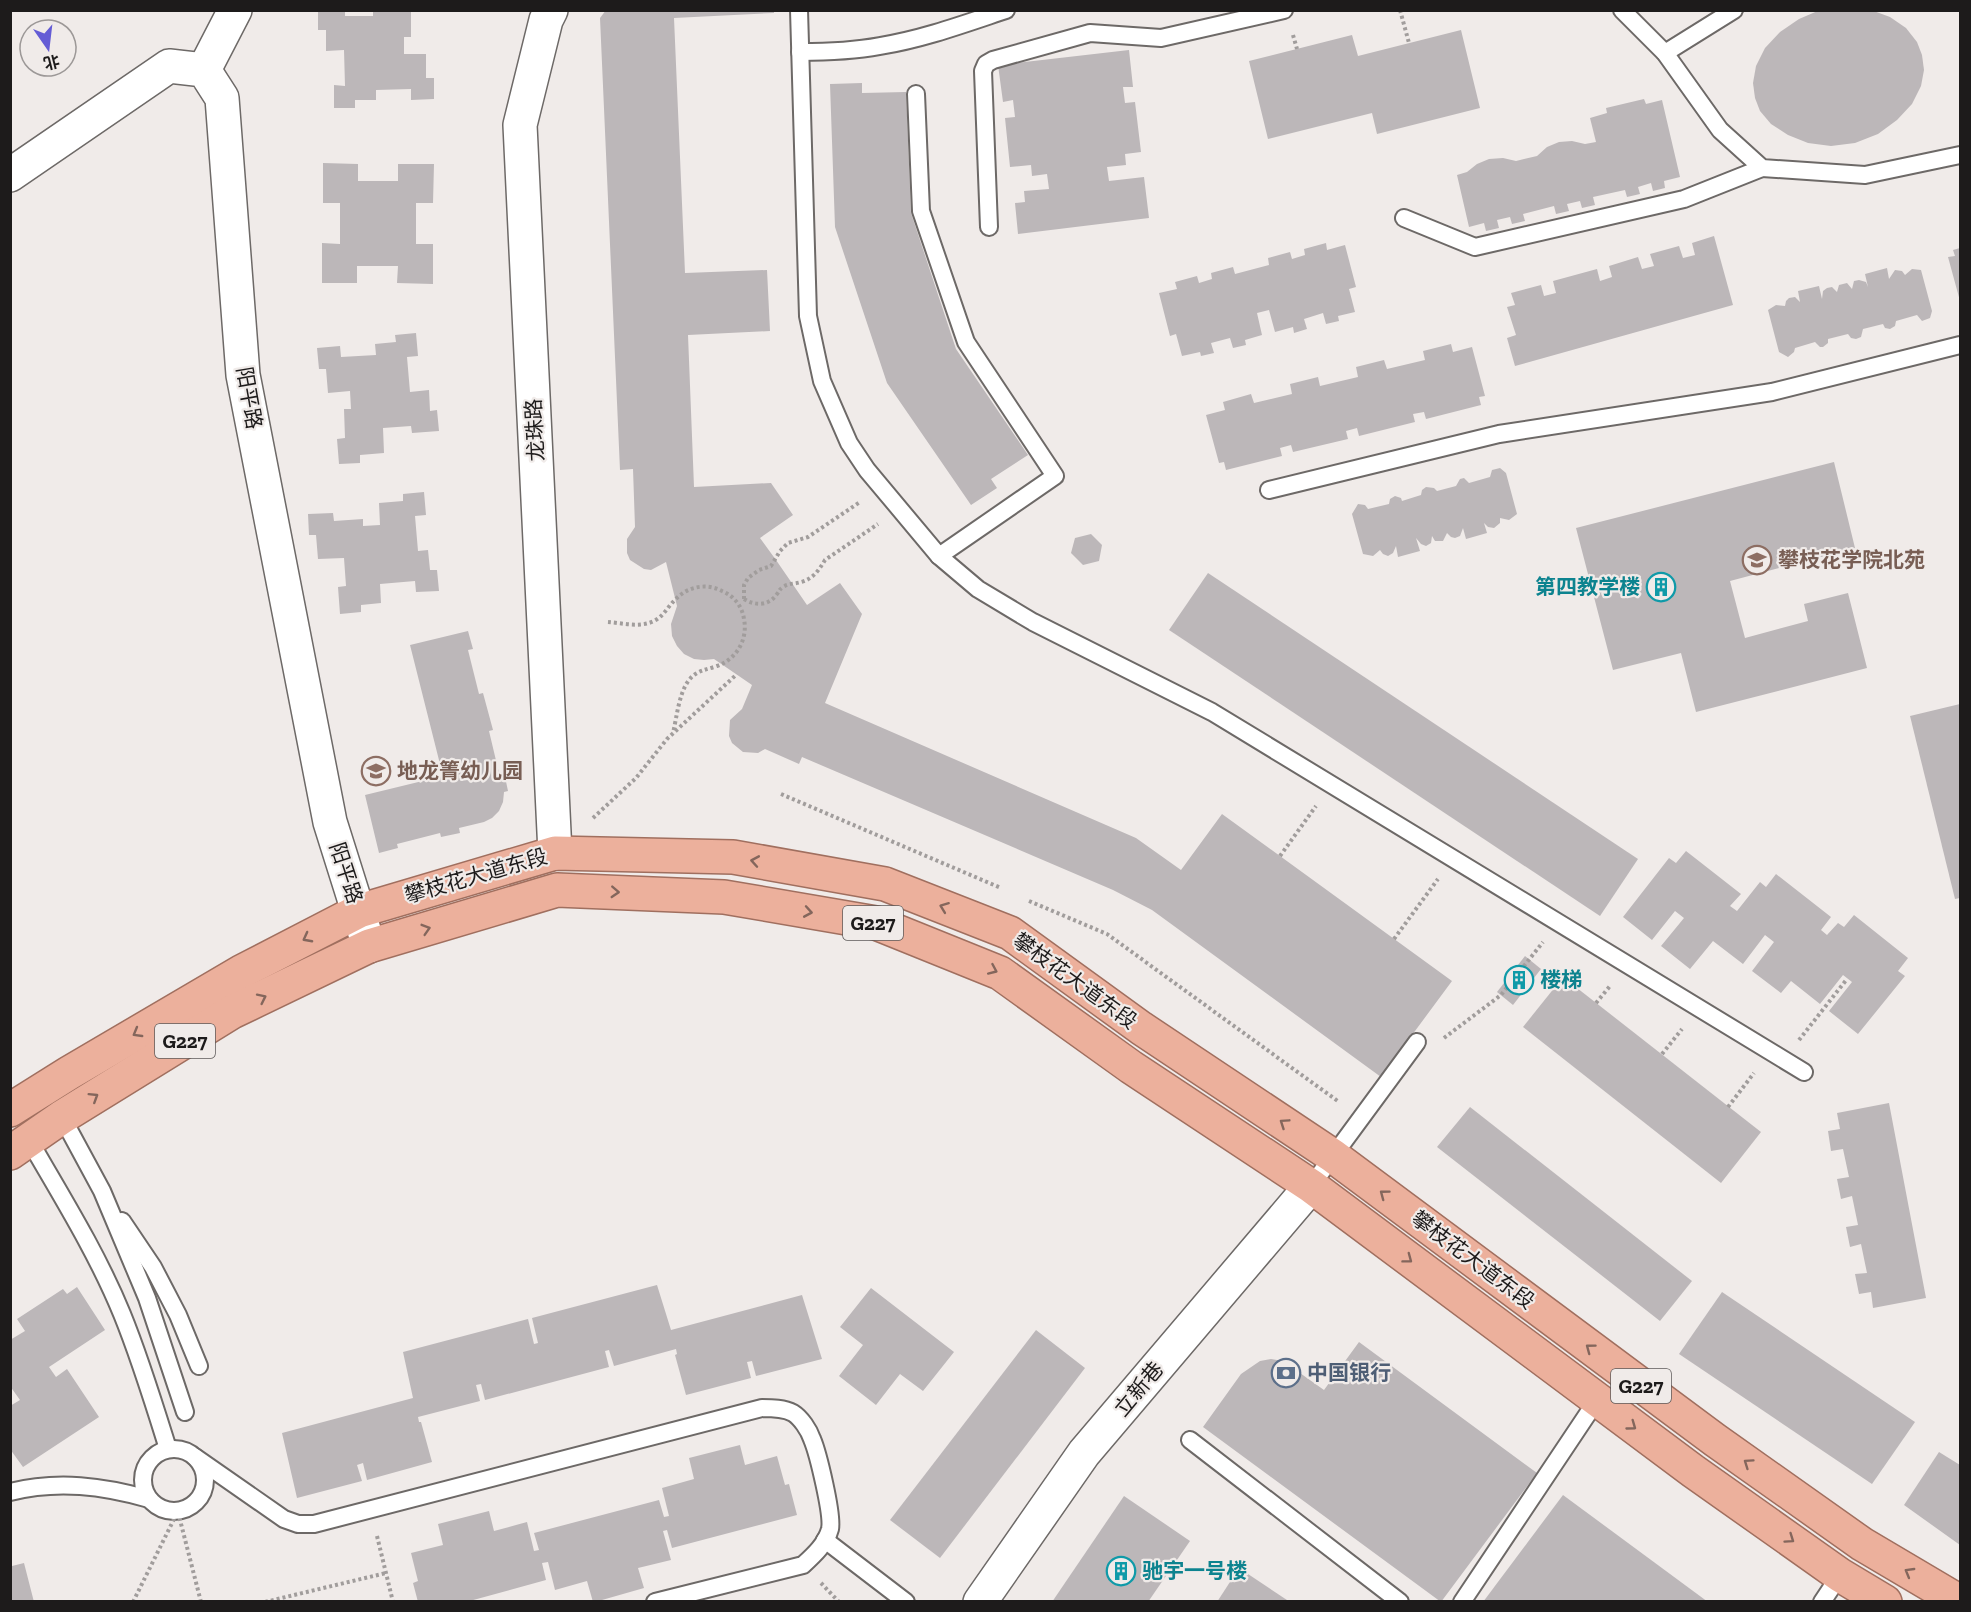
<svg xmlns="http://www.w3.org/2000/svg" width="1971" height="1612" font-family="'Zilla Slab','Noto Sans SC',serif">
<rect width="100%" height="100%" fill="#f0ebe9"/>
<g fill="#bcb7b9">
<polygon points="318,10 345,10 345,16 373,16 373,10 411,10 411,37 404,37 404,54 426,54 426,78 434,78 434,99 411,100 411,89 376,90 376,100 355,100 355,108 334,108 334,85 345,86 344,50 326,51 326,30 318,30"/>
<polygon points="606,10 774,10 774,13 674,18 685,273 767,270 770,331 688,335 694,487 771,483 793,515 760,538 776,560 807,605 840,583 862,614 825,703 1136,838 1181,870 1222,814 1452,981 1381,1077 1152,910 1113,890 802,757 799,764 765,749 758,753 743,752 732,743 729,736 730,720 742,709 752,685 714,659 704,660 694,659 684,654 677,646 672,636 671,624 677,606 666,562 651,570 644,569 630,560 627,553 627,539 635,527 633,469 620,470 600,18"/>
<polygon points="1820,10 1871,10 1890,17 1906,28 1917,42 1922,55 1924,70 1921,86 1912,104 1897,120 1878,134 1855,143 1831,146 1808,143 1788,135 1771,124 1760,111 1755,98 1753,83 1756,66 1765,48 1780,32 1799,19"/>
<polygon points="1461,30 1480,108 1377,134 1372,113 1268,139 1249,61 1352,35 1358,56"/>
<polygon points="1129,50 1133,87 1123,87 1125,103 1135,102 1141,152 1125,154 1126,165 1107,167 1109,181 1144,177 1149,218 1018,234 1015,203 1025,202 1024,191 1049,189 1047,174 1032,176 1031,165 1010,167 1005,118 1015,117 1013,100 1003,102 998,65"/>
<polygon points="862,83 862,93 906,92 911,213 956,349 1028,455 991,479 997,488 971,505 887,383 835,227 830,84"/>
<polygon points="1644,99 1646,104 1662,100 1680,177 1664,181 1665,188 1653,191 1651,183 1638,187 1640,194 1627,197 1625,190 1593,197 1595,205 1582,208 1580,201 1567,204 1569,211 1556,214 1554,206 1523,214 1525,221 1512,224 1510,217 1497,220 1499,228 1486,231 1484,223 1469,227 1457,175 1467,172 1477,164 1489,159 1503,158 1516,161 1537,156 1547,147 1559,142 1572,141 1585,144 1596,142 1590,118 1607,113 1606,108"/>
<polygon points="323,163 358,164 358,181 398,181 398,164 434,164 433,203 416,203 416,244 433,244 433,284 397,283 398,266 357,266 357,283 322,283 322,243 340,244 340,203 323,203"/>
<polygon points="1714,236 1733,305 1515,366 1507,338 1516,335 1507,307 1515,305 1511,293 1541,285 1544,296 1556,293 1553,281 1597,269 1600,281 1612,277 1609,266 1638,257 1642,269 1654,266 1650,254 1679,246 1683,258 1695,255 1692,243"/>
<polygon points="1326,243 1327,250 1345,245 1356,287 1349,289 1355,312 1338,316 1339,321 1326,324 1323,313 1304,319 1307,329 1294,333 1293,327 1275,332 1269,310 1257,313 1262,335 1245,340 1246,345 1233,348 1230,338 1211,343 1214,353 1201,356 1200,352 1182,356 1176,334 1170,336 1159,293 1177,289 1175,282 1197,276 1199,283 1212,279 1211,273 1233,267 1235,274 1269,265 1268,258 1290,252 1292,259 1305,255 1304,249"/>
<polygon points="1960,248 1960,301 1948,257 1955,256 1953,250"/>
<polygon points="1887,268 1889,279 1895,270 1902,271 1905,275 1912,269 1921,270 1932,311 1930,318 1922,321 1917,315 1896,321 1895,326 1890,329 1885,328 1883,324 1863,329 1861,337 1856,339 1851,338 1848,334 1828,339 1828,343 1823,347 1820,347 1815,342 1795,348 1794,352 1788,357 1779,352 1768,310 1776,305 1785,306 1786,301 1789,298 1795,297 1800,302 1798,291 1819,286 1822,299 1823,291 1827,288 1832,287 1837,292 1839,285 1847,283 1852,289 1854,281 1859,280 1866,282 1868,287 1865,274"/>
<polygon points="416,333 418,356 407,357 410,392 429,390 430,411 437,410 439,431 412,433 411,426 383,428 384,453 360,455 360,463 339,464 337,439 345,438 344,409 351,409 350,391 328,393 326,369 319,369 317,348 340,346 341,357 376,355 375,344 396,342 395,335"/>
<polygon points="1451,344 1453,352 1472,347 1485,396 1479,397 1481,405 1426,419 1424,412 1413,414 1415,422 1359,436 1357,428 1346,431 1348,439 1293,452 1291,445 1280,448 1282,456 1226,470 1224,462 1219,463 1206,415 1225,410 1223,402 1251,394 1254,403 1292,394 1290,384 1318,377 1320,386 1358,377 1356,367 1384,360 1387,369 1425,360 1423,351"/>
<polygon points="1834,462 1855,548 1730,581 1745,638 1808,621 1804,604 1848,593 1867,668 1696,712 1681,653 1613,670 1576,528"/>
<polygon points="1500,468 1506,473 1517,514 1509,520 1500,518 1500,523 1494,528 1488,527 1484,523 1487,533 1466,539 1463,528 1460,536 1455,538 1451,537 1447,533 1443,541 1435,541 1432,536 1431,543 1426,546 1421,544 1416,538 1420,551 1398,557 1396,546 1393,553 1388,556 1383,554 1380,550 1373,556 1363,554 1352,514 1358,504 1365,505 1368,509 1389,504 1390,499 1395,496 1401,498 1402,501 1421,495 1422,490 1426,487 1434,488 1437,491 1456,486 1460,479 1464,478 1469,483 1490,477 1492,470"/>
<polygon points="424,492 426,515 415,516 418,551 428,550 430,570 437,570 439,591 416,592 415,581 380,584 381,603 361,605 361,612 340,614 338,587 346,586 344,558 318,559 316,535 309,535 308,514 333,513 334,521 363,519 363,526 380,525 379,503 403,501 403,494"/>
<polygon points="1091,534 1102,545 1099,561 1083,565 1071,553 1075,538"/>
<polygon points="1208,573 1638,859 1600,916 1169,630"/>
<polygon points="468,631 473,649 468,650 479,694 483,693 493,730 489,731 499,773 504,772 508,791 504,792 503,802 499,811 492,818 484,822 459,828 460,833 441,837 440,833 397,844 398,848 379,853 365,795 443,776 410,645"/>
<polygon points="1960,704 1960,898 1955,899 1910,716"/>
<polygon points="1686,851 1741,894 1730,906 1737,911 1760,882 1766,887 1776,874 1831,917 1821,930 1827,935 1838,923 1844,927 1854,915 1908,958 1898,971 1905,976 1858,1034 1829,1011 1852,982 1843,975 1820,1004 1791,981 1781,993 1752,971 1774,942 1765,935 1743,964 1713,941 1690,969 1661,946 1684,918 1675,911 1652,940 1623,917 1669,858 1676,863"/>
<polygon points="1525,956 1541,969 1513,1005 1497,992"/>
<polygon points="1563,977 1761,1132 1721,1183 1523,1027"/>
<polygon points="1889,1103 1926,1298 1873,1308 1871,1292 1859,1294 1855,1274 1867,1273 1861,1244 1850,1247 1846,1227 1858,1225 1852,1196 1841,1199 1837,1179 1849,1177 1843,1149 1831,1151 1828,1131 1840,1129 1837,1113"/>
<polygon points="1470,1107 1692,1281 1660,1321 1437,1147"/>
<polygon points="657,1285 671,1330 802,1295 822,1359 756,1376 752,1361 747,1362 751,1378 686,1395 675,1355 677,1354 676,1349 614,1366 609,1350 605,1351 609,1367 485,1400 481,1384 476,1385 480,1401 418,1417 419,1422 421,1422 432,1462 367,1480 363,1463 357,1465 362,1481 297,1498 282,1433 413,1398 403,1352 528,1319 534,1344 538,1343 532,1318"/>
<polygon points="77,1287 105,1330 49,1367 56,1377 67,1369 99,1417 23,1467 10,1449 10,1406 20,1400 10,1386 10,1340 25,1331 17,1319 63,1289 67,1294"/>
<polygon points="871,1288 954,1352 923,1391 900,1374 876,1405 839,1376 863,1345 840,1327"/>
<polygon points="1722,1292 1915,1422 1872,1484 1679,1354"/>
<polygon points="1036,1330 1085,1368 940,1558 890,1520"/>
<polygon points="1359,1342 1537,1473 1441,1602 1203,1427 1241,1374 1260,1361 1271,1359 1283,1361 1324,1390"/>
<polygon points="740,1445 745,1465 777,1456 785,1485 789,1484 797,1515 672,1548 667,1530 663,1531 671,1560 638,1568 644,1588 595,1602 593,1602 587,1581 555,1590 548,1562 542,1563 546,1580 466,1602 418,1602 413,1583 418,1581 411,1553 443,1545 438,1524 489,1511 494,1531 527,1522 534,1551 539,1550 534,1533 659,1500 664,1517 669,1516 662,1488 694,1479 689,1458"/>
<polygon points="1939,1452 1960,1465 1960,1545 1904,1505"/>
<polygon points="1563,1495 1708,1602 1483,1602"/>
<polygon points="1124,1496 1190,1541 1148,1602 1052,1602"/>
<polygon points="10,1562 12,1566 24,1563 34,1602 10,1602"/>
<polygon points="1239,1568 1290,1602 1217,1602"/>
</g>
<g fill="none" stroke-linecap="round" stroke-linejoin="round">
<g stroke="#6d6967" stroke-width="20">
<g id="service">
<polyline points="799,10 808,316 822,381 849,443 867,470 939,556 978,589 1033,622 1212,712 1804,1072"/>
<polyline points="1622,10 1665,53 1720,130 1762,168 1865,175 1960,155"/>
<path d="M800 52C827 52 853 51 880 46 923 39 964 24 1006 10"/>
<polyline points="1665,53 1734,10"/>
<polyline points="916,94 921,211 966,342 1055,476 939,556"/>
<polyline points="1404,218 1475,247 1684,199 1762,168"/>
<polyline points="989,227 983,71 986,64 993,60 1090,33 1161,38 1284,10"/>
<polyline points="1269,490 1499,434 1772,392 1960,345"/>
<polyline points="62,1117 102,1191 147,1298 185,1412"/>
<path d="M29 1140C62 1197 97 1253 122 1314 140 1358 154 1404 168 1449"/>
<polyline points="1311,1186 1417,1042"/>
<polyline points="122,1221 153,1267 178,1315 199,1366"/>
<polyline points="1190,1440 1400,1602"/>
<circle cx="174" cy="1480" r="31"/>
<path d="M195 1457 284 1519 298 1524H314L762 1408C772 1408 784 1408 793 1413 801 1418 809 1430 812 1439 818 1453 833 1515 830 1529 826 1544 814 1555 803 1565L655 1602"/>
<path d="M10 1492C58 1480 103 1486 149 1499"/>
<polyline points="825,1540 906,1602"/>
<polyline points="1462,1602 1597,1400"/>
<polyline points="1822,1602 1840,1575"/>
</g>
</g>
<g stroke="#6d6967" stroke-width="36">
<g id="minor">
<polyline points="551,10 546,20 520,125 555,853"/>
<polyline points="204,70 235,10"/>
<polyline points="10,175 169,66 204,70 222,98 243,375 330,822 369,946"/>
<polyline points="980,1602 1084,1453 1311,1186"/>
</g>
</g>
<g stroke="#a06f5f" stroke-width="36">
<g id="trunk">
<polyline points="10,1110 69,1073 241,972 359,911 555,853 733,857 885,884 1010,933 1141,1028 1333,1156 1715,1440 1862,1544 1960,1602"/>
<polyline points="10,1153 62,1117 232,1012 369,946 557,890 724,897 876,923 1000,973 1131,1067 1311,1186 1693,1471 1840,1575 1885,1602"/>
</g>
</g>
<g stroke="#a19d9c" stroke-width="4" stroke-dasharray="3 3" stroke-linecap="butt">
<polyline points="1400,10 1409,43"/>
<polyline points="1293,35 1297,49"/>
<path d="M744 599C755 606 769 606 777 594 781 589 778 591 783 587 789 583 795 584 801 582 813 579 819 570 825 560L878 524"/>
<polyline points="744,599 744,585 748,578 759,570 771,566 780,551 788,543 808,537 860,502"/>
<path d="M608 622C622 623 640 628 654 621 664 616 668 606 676 599 688 586 707 583 722 591 734 596 742 606 744 619 748 639 737 659 717 666 706 670 697 670 689 680 679 693 677 716 673 733"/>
<polyline points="781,794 1001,888"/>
<polyline points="593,818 636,778 667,739 737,674"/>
<polyline points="1280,856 1316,806"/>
<polyline points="1029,901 1107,934 1339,1102"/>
<polyline points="1394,939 1438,879"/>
<polyline points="1596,1003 1610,986"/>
<polyline points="1444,1038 1501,995 1543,942"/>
<polyline points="1799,1040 1847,979"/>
<polyline points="1662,1054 1682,1029"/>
<polyline points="1728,1107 1754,1073"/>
<polyline points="178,1512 201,1602"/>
<polyline points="377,1536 393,1602"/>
<polyline points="821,1583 839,1602"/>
<polyline points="133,1602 178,1511"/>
<polyline points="265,1602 386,1573"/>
</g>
<use href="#service" stroke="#fff" stroke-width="16"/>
<use href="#minor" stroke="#fff" stroke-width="33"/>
<use href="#trunk" stroke="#ecb09c" stroke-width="33"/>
</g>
<defs><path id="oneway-chevron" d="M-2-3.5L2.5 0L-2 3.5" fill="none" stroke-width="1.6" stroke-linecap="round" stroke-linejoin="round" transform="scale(1.5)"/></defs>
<g stroke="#84665c">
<use href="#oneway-chevron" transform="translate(755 861) rotate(-170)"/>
<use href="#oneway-chevron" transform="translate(615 892) rotate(3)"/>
<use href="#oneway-chevron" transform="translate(944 907) rotate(-159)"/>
<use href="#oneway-chevron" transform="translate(808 912) rotate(10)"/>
<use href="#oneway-chevron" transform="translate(426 929) rotate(-17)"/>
<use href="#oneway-chevron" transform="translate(307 938) rotate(152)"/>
<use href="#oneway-chevron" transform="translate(993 970) rotate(24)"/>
<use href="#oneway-chevron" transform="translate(262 998) rotate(-26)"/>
<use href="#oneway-chevron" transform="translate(137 1033) rotate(150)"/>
<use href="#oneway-chevron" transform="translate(94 1097) rotate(-32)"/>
<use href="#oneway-chevron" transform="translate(1284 1123) rotate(-146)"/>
<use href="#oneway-chevron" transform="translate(1384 1194) rotate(-143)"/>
<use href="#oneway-chevron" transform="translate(1408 1259) rotate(37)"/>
<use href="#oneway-chevron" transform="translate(1590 1348) rotate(-143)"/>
<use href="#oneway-chevron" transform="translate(1632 1426) rotate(36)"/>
<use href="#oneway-chevron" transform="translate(1748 1463) rotate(-145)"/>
<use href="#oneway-chevron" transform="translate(1790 1539) rotate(35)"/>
<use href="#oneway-chevron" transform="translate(1909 1572) rotate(-150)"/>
</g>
<defs>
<g id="university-ring" transform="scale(1.5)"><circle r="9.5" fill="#f0ebe9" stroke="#8d6e63" stroke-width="1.5"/><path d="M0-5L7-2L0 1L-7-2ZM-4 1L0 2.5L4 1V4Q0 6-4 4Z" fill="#8d6e63"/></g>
<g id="building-ring" transform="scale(1.5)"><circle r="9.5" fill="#f0ebe9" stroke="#0f9aa8" stroke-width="1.5"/><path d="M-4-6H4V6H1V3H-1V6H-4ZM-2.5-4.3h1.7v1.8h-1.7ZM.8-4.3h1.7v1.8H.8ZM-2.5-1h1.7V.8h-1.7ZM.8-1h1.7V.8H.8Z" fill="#0f9aa8"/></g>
<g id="school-ring" transform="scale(1.5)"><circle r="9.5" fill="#f0ebe9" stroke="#8d6e63" stroke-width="1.5"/><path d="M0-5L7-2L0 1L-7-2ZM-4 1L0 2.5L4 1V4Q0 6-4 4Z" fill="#8d6e63"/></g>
<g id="bank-ring" transform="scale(1.5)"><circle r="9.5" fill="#f0ebe9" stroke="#5c6f8a" stroke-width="1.5"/><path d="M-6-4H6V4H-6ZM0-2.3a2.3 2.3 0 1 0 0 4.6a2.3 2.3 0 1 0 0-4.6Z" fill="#5c6f8a"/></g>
</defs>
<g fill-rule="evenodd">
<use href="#university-ring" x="1757" y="560"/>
<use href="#building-ring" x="1661" y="587"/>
<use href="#school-ring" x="376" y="771"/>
<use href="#building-ring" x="1519" y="980"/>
<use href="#bank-ring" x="1286" y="1373"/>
<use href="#building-ring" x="1121" y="1571"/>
</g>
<g text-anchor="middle" stroke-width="4.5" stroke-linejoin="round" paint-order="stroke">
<g fill="#f0ebe9" stroke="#5c5959" stroke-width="1.5">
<rect x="843" y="906" width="60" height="34" rx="4.5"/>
<rect x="155" y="1024" width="60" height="34" rx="4.5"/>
<rect x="1611" y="1369" width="60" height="34" rx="4.5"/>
</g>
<g font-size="20" font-weight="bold" fill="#1d1b1b">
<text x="873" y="930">G227</text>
<text x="185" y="1048">G227</text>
<text x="1641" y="1393">G227</text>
</g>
<g font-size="21" fill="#1d1b1b" stroke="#f0ebe9">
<text transform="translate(249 398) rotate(80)" y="7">阳平路</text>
<text transform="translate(535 430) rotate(-93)" y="7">龙珠路</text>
<text transform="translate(346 873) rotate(72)" y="7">阳平路</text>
<text transform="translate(476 876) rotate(-16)" y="7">攀枝花大道东段</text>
<text transform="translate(1075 981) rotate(36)" y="7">攀枝花大道东段</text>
<text transform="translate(1473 1260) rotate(37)" y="7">攀枝花大道东段</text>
<text transform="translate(1139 1389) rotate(-50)" y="7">立新巷</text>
</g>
<g font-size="21" font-weight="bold" fill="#785e54" stroke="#f0ebe9" text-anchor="start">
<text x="1778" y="567">攀枝花学院北苑</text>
<text x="397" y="778">地龙箐幼儿园</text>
</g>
<g font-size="21" font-weight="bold" fill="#0d838f" stroke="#f0ebe9" text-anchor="start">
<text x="1640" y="594" text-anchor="end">第四教学楼</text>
<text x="1540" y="987">楼梯</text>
<text x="1142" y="1578">驰宇一号楼</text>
</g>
<g font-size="21" font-weight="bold" fill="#4e5e75" stroke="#f0ebe9" text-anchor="start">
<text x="1307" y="1380">中国银行</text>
</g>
</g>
<rect width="1971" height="1612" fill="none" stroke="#1d1b1b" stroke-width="24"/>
<g transform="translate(48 48) rotate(166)"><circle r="28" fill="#f0ebe9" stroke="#9c9897" stroke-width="1.5"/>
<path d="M0-4.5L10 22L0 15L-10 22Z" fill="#645cd5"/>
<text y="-9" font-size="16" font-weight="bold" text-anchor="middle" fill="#1d1b1b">北</text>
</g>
</svg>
